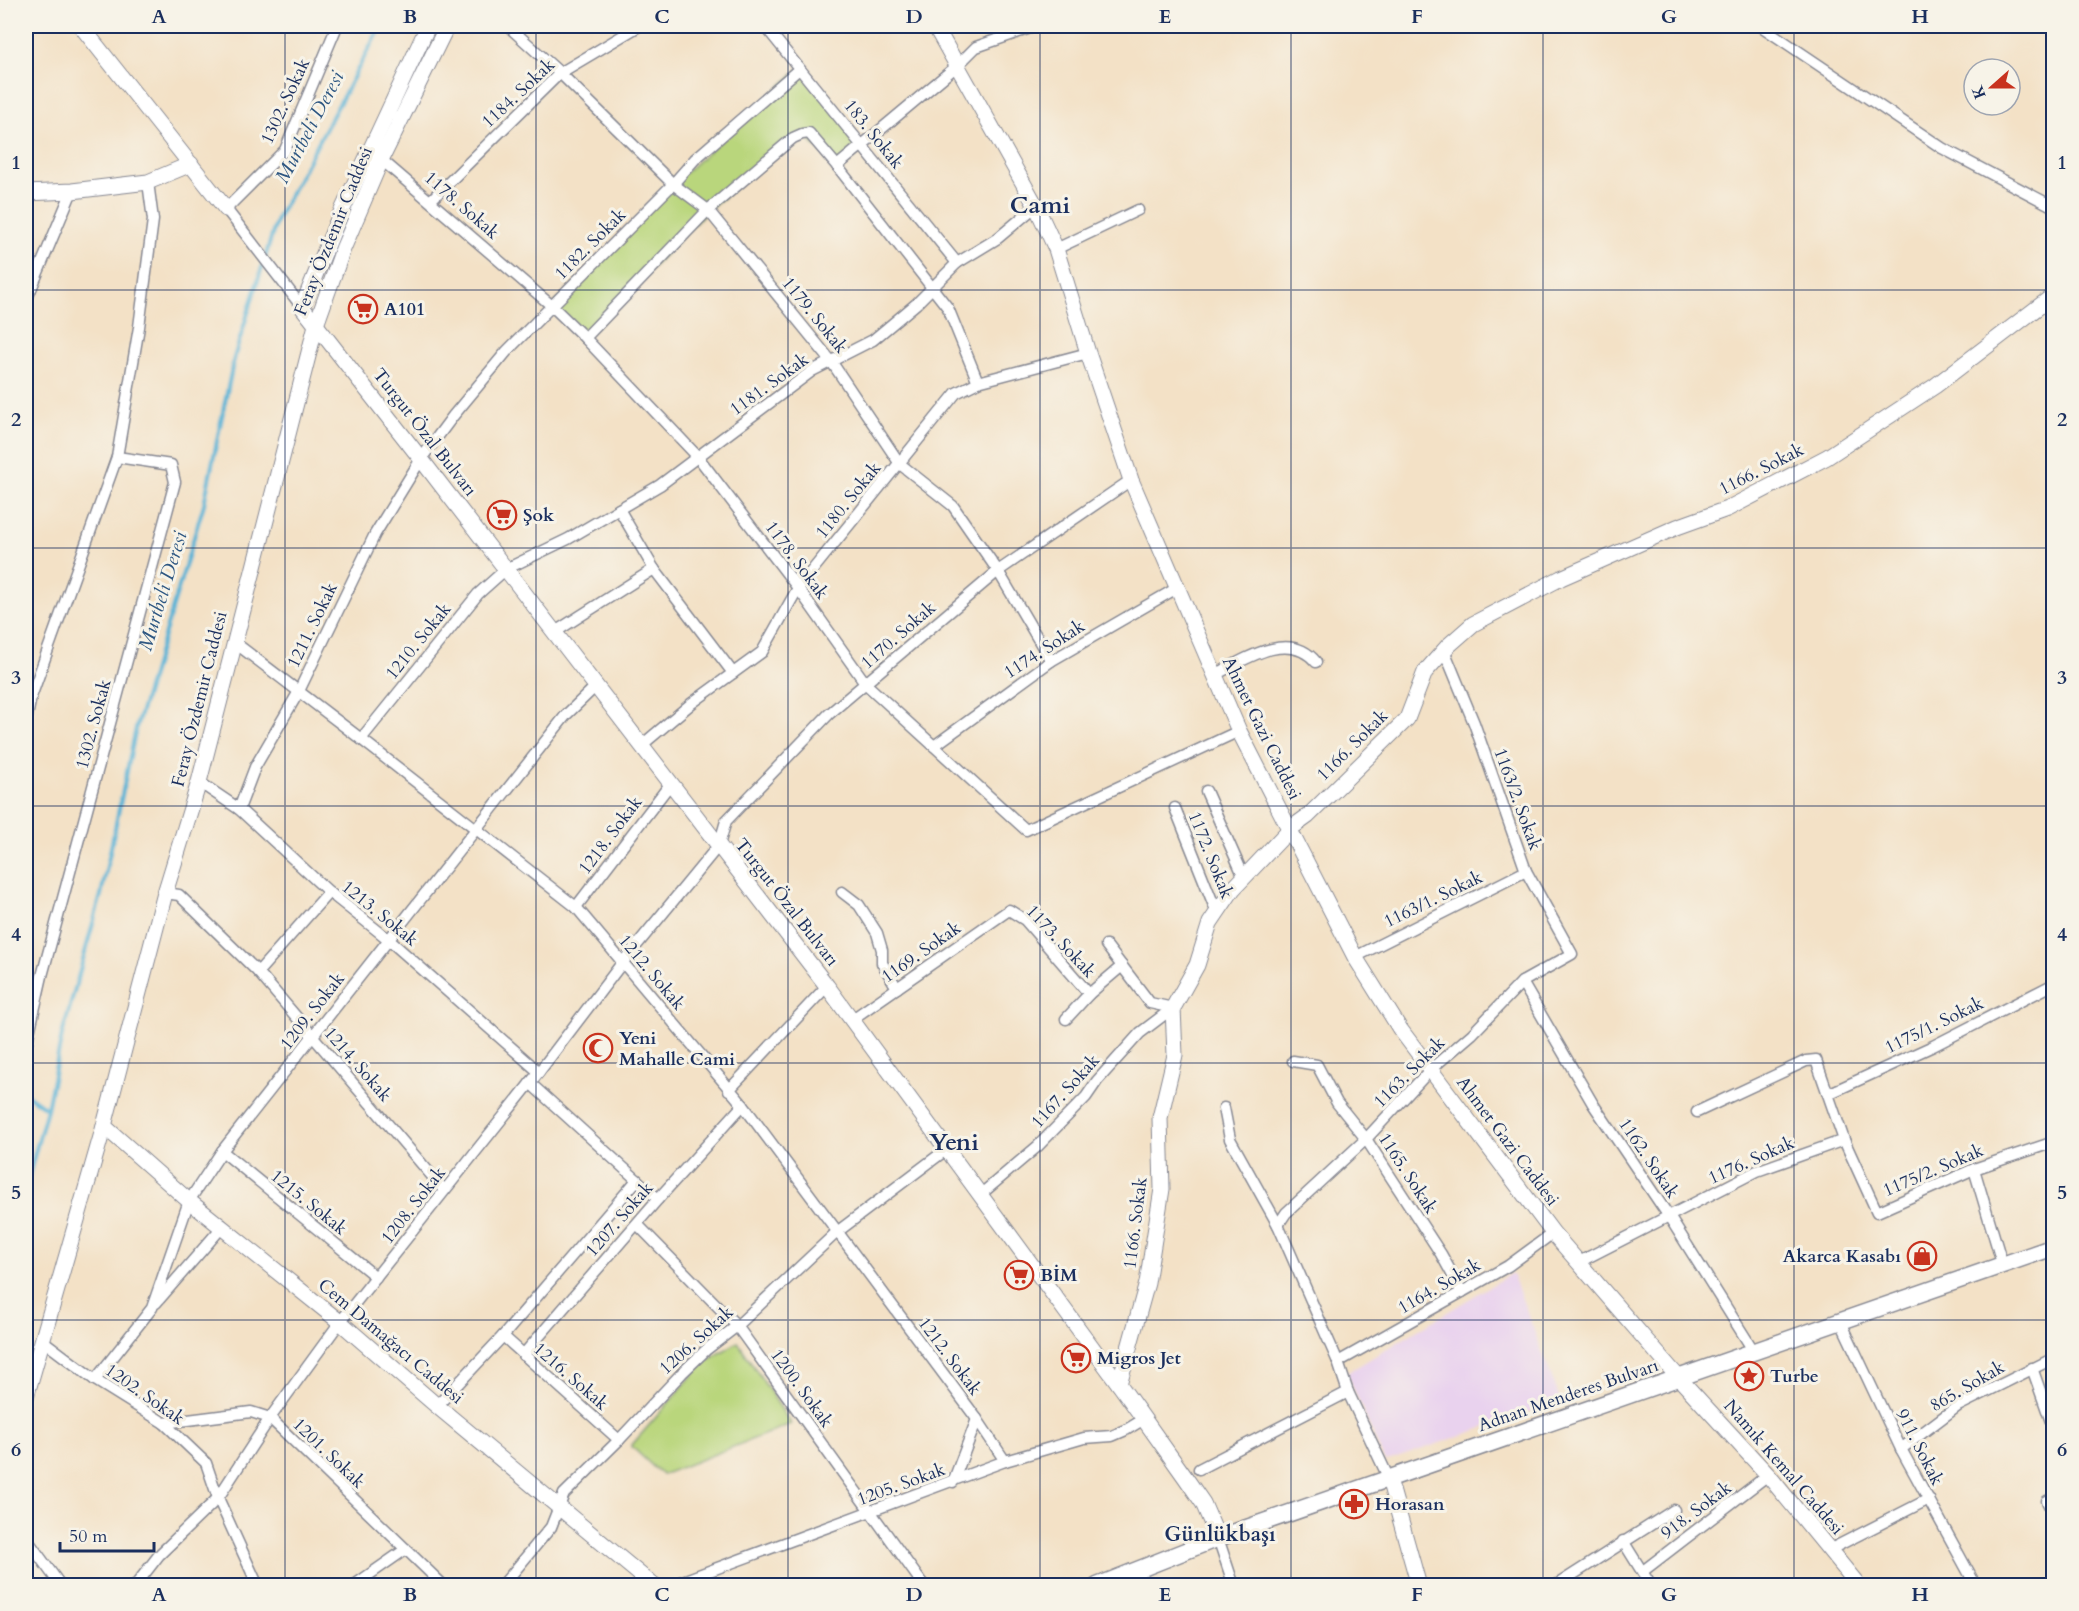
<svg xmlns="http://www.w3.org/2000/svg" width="2079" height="1611" font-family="Cardo,serif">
<rect width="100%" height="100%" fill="#f7f3e8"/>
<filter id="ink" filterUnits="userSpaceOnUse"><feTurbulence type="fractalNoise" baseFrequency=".0167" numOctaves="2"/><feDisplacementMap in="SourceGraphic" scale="12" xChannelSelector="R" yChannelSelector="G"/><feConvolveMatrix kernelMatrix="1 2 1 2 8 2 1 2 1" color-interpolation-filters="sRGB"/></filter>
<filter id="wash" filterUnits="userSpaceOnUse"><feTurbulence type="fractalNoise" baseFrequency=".008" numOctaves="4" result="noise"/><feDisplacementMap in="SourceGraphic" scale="24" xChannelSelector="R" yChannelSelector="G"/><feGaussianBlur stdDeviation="1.35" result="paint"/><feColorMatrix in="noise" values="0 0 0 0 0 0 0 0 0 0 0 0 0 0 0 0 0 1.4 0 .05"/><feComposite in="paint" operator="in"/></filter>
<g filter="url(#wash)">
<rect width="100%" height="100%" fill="#f3e1c6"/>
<polygon fill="#e9d2ee" points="1512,1273 1561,1401 1385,1462 1347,1373"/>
<g fill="#b9d67c" stroke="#6a826d" stroke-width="1.5">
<polygon points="799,69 863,146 837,166 802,134 708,210 585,338 552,306 673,184"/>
<polygon points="738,1342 791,1424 662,1475 631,1446 703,1363"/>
</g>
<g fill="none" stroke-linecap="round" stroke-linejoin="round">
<g stroke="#59b3d6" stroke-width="4">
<polyline points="26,1094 47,1109"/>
<polyline points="26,1186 47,1109 62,1035 101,895 136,728 204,504 234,358 277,219 381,26"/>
</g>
</g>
</g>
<g filter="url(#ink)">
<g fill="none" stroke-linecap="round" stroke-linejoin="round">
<g stroke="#878892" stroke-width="13">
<g id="street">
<polyline points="508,26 560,73 673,184 708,210 831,361 900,464 953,506 998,571 1051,661"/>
<polyline points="765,26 957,263"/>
<polyline points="1761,26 1942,148 2054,207"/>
<polyline points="376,155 552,306 585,338 698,457 798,588 866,684 1026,830 1239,731"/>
<polyline points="837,166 958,65 976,47 1036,26"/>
<polyline points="431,200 560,73 639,26"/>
<polyline points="1056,249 1138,210"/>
<polyline points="26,301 72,191"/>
<polyline points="302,307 226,209 285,150 337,26"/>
<polyline points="585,338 708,210 793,138 802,134 809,133 837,166 948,308 978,382"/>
<polyline points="619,509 654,569 733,673"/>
<polyline points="555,632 654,569"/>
<polyline points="234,642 361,739 576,907 743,1105 977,1419 1005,1461"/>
<path d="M1215 675C1243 660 1289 629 1316 662"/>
<polyline points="26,721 31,697 117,457 139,327 153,220 148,182"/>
<polyline points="361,739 478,594 506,569 568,539 660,485 812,371 873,340 916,304 957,263 998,238 1036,206"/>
<polyline points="642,745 692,703 762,652 798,588 956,393 978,382 1088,353"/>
<polyline points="934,746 1051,661 1177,588"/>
<polyline points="199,782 239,809 329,892 388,939 539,1072"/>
<polyline points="1206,791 1244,877"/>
<polyline points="1175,808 1217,913"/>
<polyline points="239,809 255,767 298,693 375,534 421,459 453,416 507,351 673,184 695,159 799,69"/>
<polyline points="842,892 859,905 877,933 882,950 882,963 897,988"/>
<polyline points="165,893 179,895 258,972 444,1190"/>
<polyline points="576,907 671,783"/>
<polyline points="1106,945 1150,1003 1173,1008"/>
<polyline points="1355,957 1526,871"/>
<polyline points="258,972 329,892"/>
<polyline points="1522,982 1593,1104 1670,1218 1753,1350"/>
<polyline points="1066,1019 1089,994 1122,966"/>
<polyline points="851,1020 1009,910 1025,920 1089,994"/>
<polyline points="26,1046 42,976 175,482 171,465 117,457"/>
<polyline points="1293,1061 1317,1065 1337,1103 1366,1139 1441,1254 1462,1292"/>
<polyline points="530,1083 658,1199"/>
<polyline points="729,1090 827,986"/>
<polyline points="1828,1094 1933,1046 2054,984"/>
<polyline points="1224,1108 1230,1139 1278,1225 1338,1362 1348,1392 1389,1479"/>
<polyline points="1697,1112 1806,1061 1816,1060 1844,1140 1877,1212 1974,1169 2054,1142"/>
<polyline points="222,1151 376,1277"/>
<polyline points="1974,1169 2002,1263"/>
<polyline points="980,1195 1038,1146 1086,1097 1097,1081 1140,1033 1173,1008"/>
<polyline points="637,1224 737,1326 924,1586"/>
<polyline points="1278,1225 1286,1213 1366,1139 1431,1069 1472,1034 1522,982 1572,954 1526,871 1474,723 1444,650"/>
<polyline points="1577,1263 1757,1171 1844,1140"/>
<polyline points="156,1303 223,1226"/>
<polyline points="1840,1320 1901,1449 1976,1586"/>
<polyline points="503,1336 619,1440"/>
<polyline points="42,1340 95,1380 164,1423 206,1463 218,1498 258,1586"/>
<polyline points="523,1355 658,1199 743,1105"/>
<polyline points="1338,1362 1508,1266 1553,1233"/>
<polyline points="2032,1368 2054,1430"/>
<polyline points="95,1380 152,1308 189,1201 222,1151 566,715 596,686"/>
<polyline points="437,1406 503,1336 637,1180"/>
<polyline points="164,1423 251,1412 270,1418 444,1586"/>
<polyline points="1901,1449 1958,1406 2054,1358"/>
<polyline points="1199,1469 1348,1392"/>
<polyline points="953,1482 977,1419"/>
<polyline points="2054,1498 2047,1501 2054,1515"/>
<polyline points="26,1538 61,1586"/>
<polyline points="1218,1538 1234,1586"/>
<polyline points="1623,1541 1651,1586"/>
<polyline points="1831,1549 1929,1499"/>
<polyline points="1643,1571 1768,1475"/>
<polyline points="135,1586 159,1555 218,1498 270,1418 340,1322 539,1072 622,963 719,845 726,821 829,714 998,571 1131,480"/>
<polyline points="353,1586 406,1549"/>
<polyline points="502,1586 551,1527 564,1494 619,1440 682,1373 707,1349 737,1326 837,1232 947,1149"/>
<polyline points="669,1586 1005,1461 1084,1438 1112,1436 1126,1430 1144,1419"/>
<polyline points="1555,1586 1674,1510"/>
</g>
</g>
<g stroke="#878892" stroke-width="17">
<g id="secondary">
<polyline points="81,26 226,209"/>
<polyline points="428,26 339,217 302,307 421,459 827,986 1119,1384 1185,1477 1203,1503 1218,1538"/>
<polyline points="935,26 1036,206 1056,249 1088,353 1131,480 1239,731 1355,957 1400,1029 1553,1233 1678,1377 1768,1475 1859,1586"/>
<polyline points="26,193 72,191 148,182 191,164"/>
<polyline points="104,1126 189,1201 340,1322 437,1406 654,1586"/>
<polyline points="1119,1384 1147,1283 1162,1189 1160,1118 1175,1055 1173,1008 1197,965 1210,923 1233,889 1290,829 1308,816 1407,719 1425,672 1448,646 1473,624 1561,578 1677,527 1727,509 1827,457 1935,386 2054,295"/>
<polyline points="26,1397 104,1126 165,893 199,782 316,325 343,249 382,158 447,26"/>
<polyline points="1389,1479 1419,1586"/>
</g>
</g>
<g stroke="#878892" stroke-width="19">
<polyline id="primary" points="1097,1586 1218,1538 2054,1247"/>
</g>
<use href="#street" stroke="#fff" stroke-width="10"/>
<use href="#secondary" stroke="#fff" stroke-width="15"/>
<use href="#primary" stroke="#fff" stroke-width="16"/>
</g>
</g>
<path fill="none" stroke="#1b2f5e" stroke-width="1.5" stroke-opacity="0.55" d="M285 26V1586M536 26V1586M788 26V1586M1040 26V1586M1291 26V1586M1543 26V1586M1794 26V1586M26 290H2054M26 548H2054M26 806H2054M26 1063H2054M26 1320H2054"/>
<defs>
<g id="supermarket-ring" transform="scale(1.5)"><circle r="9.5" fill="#f7f3e8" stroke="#c8321e" stroke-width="1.5"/><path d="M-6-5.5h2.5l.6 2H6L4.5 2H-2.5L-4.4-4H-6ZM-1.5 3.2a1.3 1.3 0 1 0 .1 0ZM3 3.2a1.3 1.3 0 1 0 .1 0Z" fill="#c8321e"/></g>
<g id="mosque-ring" transform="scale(1.5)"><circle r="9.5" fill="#f7f3e8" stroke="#c8321e" stroke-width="1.5"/><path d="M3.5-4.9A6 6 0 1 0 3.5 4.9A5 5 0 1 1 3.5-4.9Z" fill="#c8321e"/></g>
<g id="shop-ring" transform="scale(1.5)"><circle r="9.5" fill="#f7f3e8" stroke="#c8321e" stroke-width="1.5"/><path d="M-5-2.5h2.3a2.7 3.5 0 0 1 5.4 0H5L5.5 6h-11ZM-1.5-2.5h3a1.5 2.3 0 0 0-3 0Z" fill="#c8321e"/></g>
<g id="sight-ring" transform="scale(1.5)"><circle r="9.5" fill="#f7f3e8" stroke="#c8321e" stroke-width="1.5"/><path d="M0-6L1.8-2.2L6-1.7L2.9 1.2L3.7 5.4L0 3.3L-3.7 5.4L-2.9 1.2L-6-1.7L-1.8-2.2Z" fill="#c8321e"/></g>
<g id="pharmacy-ring" transform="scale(1.5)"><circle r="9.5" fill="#f7f3e8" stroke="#c8321e" stroke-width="1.5"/><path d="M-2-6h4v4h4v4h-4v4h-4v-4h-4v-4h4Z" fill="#c8321e"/></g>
</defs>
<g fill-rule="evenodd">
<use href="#supermarket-ring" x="363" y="309"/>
<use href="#supermarket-ring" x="502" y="515"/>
<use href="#mosque-ring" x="598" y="1048"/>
<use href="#shop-ring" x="1922" y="1256"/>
<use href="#supermarket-ring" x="1019" y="1275"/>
<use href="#supermarket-ring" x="1076" y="1358"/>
<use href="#sight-ring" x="1749" y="1376"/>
<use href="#pharmacy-ring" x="1354" y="1504"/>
</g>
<g text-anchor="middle" stroke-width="6" stroke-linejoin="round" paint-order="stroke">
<g font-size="18" fill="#1b2f5e" stroke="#f7f3e8">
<text transform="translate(518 93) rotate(-43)" y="6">1184. Sokak</text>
<text transform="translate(285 101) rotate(-65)" y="6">1302. Sokak</text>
<text transform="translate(874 134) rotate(51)" y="6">183. Sokak</text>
<text transform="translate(462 205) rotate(41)" y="6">1178. Sokak</text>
<text transform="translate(333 231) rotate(-68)" y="6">Feray Özdemir Caddesi</text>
<text transform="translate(590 244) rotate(-45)" y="6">1182. Sokak</text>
<text transform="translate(815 315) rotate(51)" y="6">1179. Sokak</text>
<text transform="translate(769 384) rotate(-36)" y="6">1181. Sokak</text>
<text transform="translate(425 432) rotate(52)" y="6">Turgut Özal Bulvarı</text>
<text transform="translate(1761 469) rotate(-27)" y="6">1166. Sokak</text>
<text transform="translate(848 500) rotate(-51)" y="6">1180. Sokak</text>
<text transform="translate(797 560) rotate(53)" y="6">1178. Sokak</text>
<text transform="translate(312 625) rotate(-64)" y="6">1211. Sokak</text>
<text transform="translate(898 635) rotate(-41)" y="6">1170. Sokak</text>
<text transform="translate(418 641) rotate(-51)" y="6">1210. Sokak</text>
<text transform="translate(1044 649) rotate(-33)" y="6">1174. Sokak</text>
<text transform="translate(199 699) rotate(-76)" y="6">Feray Özdemir Caddesi</text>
<text transform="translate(93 724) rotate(-75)" y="6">1302. Sokak</text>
<text transform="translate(1262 728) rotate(64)" y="6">Ahmet Gazi Caddesi</text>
<text transform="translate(1352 745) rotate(-45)" y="6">1166. Sokak</text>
<text transform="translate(1518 799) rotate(70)" y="6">1163/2. Sokak</text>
<text transform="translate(610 835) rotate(-53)" y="6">1218. Sokak</text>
<text transform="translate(1211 855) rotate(68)" y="6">1172. Sokak</text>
<text transform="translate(1433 899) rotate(-26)" y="6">1163/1. Sokak</text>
<text transform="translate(787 902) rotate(52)" y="6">Turgut Özal Bulvarı</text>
<text transform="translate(380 913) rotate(39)" y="6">1213. Sokak</text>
<text transform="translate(1061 941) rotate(47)" y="6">1173. Sokak</text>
<text transform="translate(921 952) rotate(-35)" y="6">1169. Sokak</text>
<text transform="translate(652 972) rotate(50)" y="6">1212. Sokak</text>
<text transform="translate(312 1011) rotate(-52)" y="6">1209. Sokak</text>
<text transform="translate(1934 1025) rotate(-26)" y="6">1175/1. Sokak</text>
<text transform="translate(358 1064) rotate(49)" y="6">1214. Sokak</text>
<text transform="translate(1409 1072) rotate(-45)" y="6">1163. Sokak</text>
<text transform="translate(1065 1091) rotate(-48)" y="6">1167. Sokak</text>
<text transform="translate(1508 1141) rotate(53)" y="6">Ahmet Gazi Caddesi</text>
<text transform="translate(1649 1158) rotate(56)" y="6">1162. Sokak</text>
<text transform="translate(1751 1160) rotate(-24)" y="6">1176. Sokak</text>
<text transform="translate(1933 1170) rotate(-23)" y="6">1175/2. Sokak</text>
<text transform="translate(1408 1173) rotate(57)" y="6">1165. Sokak</text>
<text transform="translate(309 1202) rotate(39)" y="6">1215. Sokak</text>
<text transform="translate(413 1205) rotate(-52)" y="6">1208. Sokak</text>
<text transform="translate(619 1219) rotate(-49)" y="6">1207. Sokak</text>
<text transform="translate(1135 1223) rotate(-83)" y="6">1166. Sokak</text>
<text transform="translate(1439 1286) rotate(-30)" y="6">1164. Sokak</text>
<text transform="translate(696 1340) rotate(-42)" y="6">1206. Sokak</text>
<text transform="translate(391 1341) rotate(40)" y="6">Cem Damağacı Caddesi</text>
<text transform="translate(950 1356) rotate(53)" y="6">1212. Sokak</text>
<text transform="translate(571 1376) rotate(41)" y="6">1216. Sokak</text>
<text transform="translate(1967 1386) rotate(-30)" y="6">865. Sokak</text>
<text transform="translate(802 1388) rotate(54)" y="6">1200. Sokak</text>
<text transform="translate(145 1394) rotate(35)" y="6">1202. Sokak</text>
<text transform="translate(1568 1395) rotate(-19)" y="6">Adnan Menderes Bulvarı</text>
<text transform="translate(1920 1447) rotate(63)" y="6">911. Sokak</text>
<text transform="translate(329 1453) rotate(44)" y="6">1201. Sokak</text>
<text transform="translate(1784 1467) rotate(49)" y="6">Namık Kemal Caddesi</text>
<text transform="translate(901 1484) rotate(-20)" y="6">1205. Sokak</text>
<text transform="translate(1696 1510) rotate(-37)" y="6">918. Sokak</text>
</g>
<g font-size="18" font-weight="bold" fill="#1b2f5e" stroke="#f7f3e8" text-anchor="start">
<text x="384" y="315">A101</text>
<text x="523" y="521">Şok</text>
<text x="619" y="1044">Yeni<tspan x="619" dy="21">Mahalle Cami</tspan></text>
<text x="1901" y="1262" text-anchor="end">Akarca Kasabı</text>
<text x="1040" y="1281">BİM</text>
<text x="1097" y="1364">Migros Jet</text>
<text x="1770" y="1382">Turbe</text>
<text x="1375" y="1510">Horasan</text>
</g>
<g font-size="20" font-style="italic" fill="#2e5782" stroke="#f7f3e8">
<text transform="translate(309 127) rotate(-62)" y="7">Murtbeli Deresi</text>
<text transform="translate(162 591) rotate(-73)" y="7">Murtbeli Deresi</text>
</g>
<g font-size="21" font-weight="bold" fill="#1b2f5e" stroke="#f7f3e8">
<text x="1220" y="1541">Günlükbaşı</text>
</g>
<g font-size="24" font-weight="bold" fill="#1b2f5e" stroke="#f7f3e8">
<text x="1040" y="213">Cami</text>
<text x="954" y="1150">Yeni</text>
</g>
</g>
<rect width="2079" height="1611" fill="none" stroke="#f7f3e8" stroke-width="66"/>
<g transform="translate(1992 87) rotate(249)"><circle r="28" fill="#f7f3e8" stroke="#9fa5b1" stroke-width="1.5"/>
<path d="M0-4.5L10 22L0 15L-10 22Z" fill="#c8321e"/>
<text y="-9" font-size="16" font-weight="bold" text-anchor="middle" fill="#1b2f5e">K</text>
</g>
<path d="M60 1542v9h94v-9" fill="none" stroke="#1b2f5e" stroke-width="3"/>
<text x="69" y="1542" font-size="18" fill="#1b2f5e" stroke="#f7f3e8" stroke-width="4.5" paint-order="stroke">50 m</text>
<rect x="33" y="33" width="2013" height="1545" fill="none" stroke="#1b2f5e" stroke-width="2"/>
<g font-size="20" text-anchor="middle" font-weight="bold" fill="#1b2f5e">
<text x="159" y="23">A</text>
<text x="410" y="23">B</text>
<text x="662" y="23">C</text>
<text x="914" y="23">D</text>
<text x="1165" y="23">E</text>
<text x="1417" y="23">F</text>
<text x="1669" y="23">G</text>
<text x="1920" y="23">H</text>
<text x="16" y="169">1</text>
<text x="2062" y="169">1</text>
<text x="16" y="426">2</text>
<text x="2062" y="426">2</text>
<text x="16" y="684">3</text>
<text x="2062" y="684">3</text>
<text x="16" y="941">4</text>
<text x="2062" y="941">4</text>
<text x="16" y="1199">5</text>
<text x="2062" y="1199">5</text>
<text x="16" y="1456">6</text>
<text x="2062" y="1456">6</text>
<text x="159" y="1601">A</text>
<text x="410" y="1601">B</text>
<text x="662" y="1601">C</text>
<text x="914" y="1601">D</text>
<text x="1165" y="1601">E</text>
<text x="1417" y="1601">F</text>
<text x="1669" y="1601">G</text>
<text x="1920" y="1601">H</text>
</g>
</svg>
